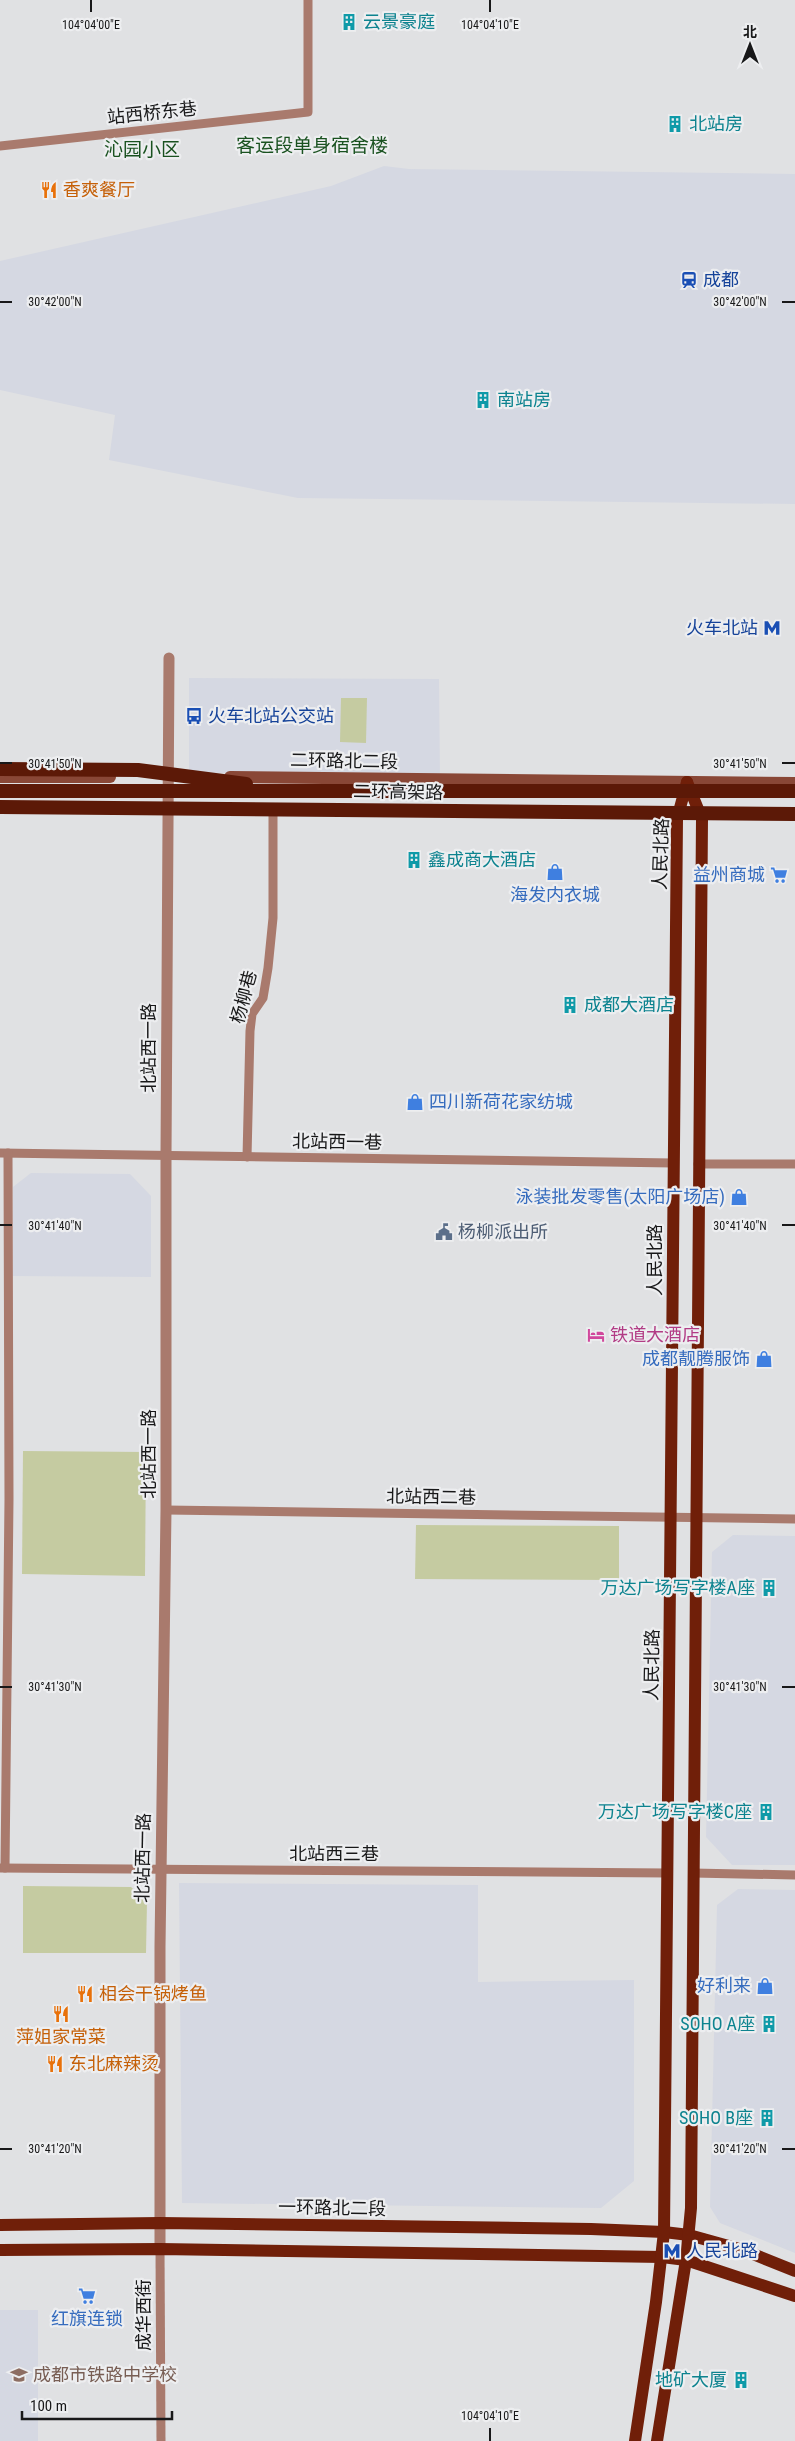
<svg xmlns="http://www.w3.org/2000/svg" width="795" height="2441" font-family="'Roboto Condensed','Noto Sans SC',sans-serif">
<rect width="100%" height="100%" fill="#e0e1e3"/>
<g fill="#d5d8e2">
<polygon points="384,166 409,169 795,174 795,504 298,498 109,460 115,415 0,390 0,261 331,186"/>
<polygon points="189,678 439,679 440,775 189,773"/>
<polygon points="31,1173 130,1174 151,1196 151,1277 13,1276 13,1187"/>
<polygon points="733,1535 795,1536 795,1865 732,1865 706,1837 712,1552"/>
<polygon points="179,1883 478,1885 478,1982 634,1980 634,2181 601,2208 182,2203"/>
<polygon points="738,1889 795,1890 795,2253 720,2223 710,2207 717,1905"/>
<rect x="0" y="2310" width="38" height="131"/>
</g>
<g fill="#c5cba1">
<polygon points="341,698 367,698 366,743 340,742"/>
<polygon points="23,1451 146,1452 145,1576 22,1574"/>
<polygon points="416,1525 619,1526 619,1580 415,1579"/>
<polygon points="23,1886 131,1887 147,1902 146,1953 23,1953"/>
</g>
<g fill="none" stroke-linecap="round" stroke-linejoin="round">
<g stroke="#a97a6d" stroke-width="9">
<polyline points="0,146 308,112 308,0"/>
<polyline points="0,1153 673,1163"/>
<polyline points="247,1157 250,1031 252,1014 263,998 268,968 273,918 273,816"/>
<polyline points="698,1164 795,1164"/>
<polyline points="166,1510 795,1519"/>
<polyline points="0,1868 667,1873"/>
<polyline points="5,1868 9,1499 8,1153"/>
<polyline points="693,1873 795,1875"/>
<polyline points="160,2249 161,2441"/>
</g>
<polyline stroke="#a97a6d" stroke-width="11" points="160,2249 160,1947 166,1510 166,1155 169,658"/>
<g stroke="#894736" stroke-width="12">
<polyline points="0,777 110,777"/>
<polyline points="230,777 795,783"/>
</g>
<g stroke="#701f09" stroke-width="12">
<polyline points="0,2225 160,2223 591,2229 664,2232 689,2235 743,2250 795,2271"/>
<polyline points="0,2250 160,2249 662,2257 686,2260 795,2296"/>
<polyline points="635,2441 656,2302 664,2232 677,819 687,782"/>
<polyline points="657,2441 686,2260 691,2208 702,819 687,782"/>
</g>
<g stroke="#5c1907" stroke-width="14">
<polyline points="0,769 138,770 246,784"/>
<polyline points="0,791 795,791"/>
<polyline points="0,807 795,814"/>
</g>
</g>
<path fill="none" stroke="#181819" stroke-width="2" d="M91 0V12M490 0V12M0 302H12M782 302H795M0 763H12M782 763H795M0 1225H12M782 1225H795M0 1687H12M782 1687H795M0 2149H12M782 2149H795M490 2428V2441"/>
<defs>
<g id="building-bare" transform="scale(1.35)"><path d="M-4-6H4V6H1V3H-1V6H-4ZM-2.5-4.3h1.7v1.8h-1.7ZM.8-4.3h1.7v1.8H.8ZM-2.5-1h1.7V.8h-1.7ZM.8-1h1.7V.8H.8Z" fill="#0f9aa8" stroke="#edeef0" stroke-width="2.5" paint-order="stroke"/></g>
<g id="restaurant-bare" transform="scale(1.35)"><path d="M-5-6h1v4h1v-4h1v4h1v-4h1v5L-1.5 .5V6h-2V.5L-5-1ZM5-6V6H3V1.5H1.5Q1.5-4 5-6Z" fill="#e8710a" stroke="#edeef0" stroke-width="2.5" paint-order="stroke"/></g>
<g id="station-bare" transform="scale(1.35)"><path d="M-3-6H3Q5-6 5-4V2Q5 4 3 4L4.5 6H3L1.5 4h-3L-3 6H-4.5L-3 4Q-5 4-5 2V-4Q-5-6-3-6ZM-3.5-4v3h7v-3ZM-3.5 1v1.5H-2V1ZM2 1v1.5H3.5V1Z" fill="#1a4fb4" stroke="#edeef0" stroke-width="2.5" paint-order="stroke"/></g>
<g id="metro-bare" transform="scale(1.35)"><path d="M-5.5 5V-5H-3L0 0L3-5H5.5V5H3V-.5L0 4L-3-.5V5Z" fill="#1a4fb4" stroke="#edeef0" stroke-width="2.5" paint-order="stroke"/></g>
<g id="bus-bare" transform="scale(1.35)"><path d="M-5-6H5V4H4V6H2V4H-2V6H-4V4H-5ZM-3.5-4V0h7V-4ZM-3.5 1.2v1.5H-2V1.2ZM2 1.2v1.5H3.5V1.2Z" fill="#1a4fb4" stroke="#edeef0" stroke-width="2.5" paint-order="stroke"/></g>
<g id="shop-bare" transform="scale(1.35)"><path d="M-5-2.5h2.3a2.7 3.5 0 0 1 5.4 0H5L5.5 6h-11ZM-1.5-2.5h3a1.5 2.3 0 0 0-3 0Z" fill="#3f7fe0" stroke="#edeef0" stroke-width="2.5" paint-order="stroke"/></g>
<g id="supermarket-bare" transform="scale(1.35)"><path d="M-6-5.5h2.5l.6 2H6L4.5 2H-2.5L-4.4-4H-6ZM-1.5 3.2a1.3 1.3 0 1 0 .1 0ZM3 3.2a1.3 1.3 0 1 0 .1 0Z" fill="#3f7fe0" stroke="#edeef0" stroke-width="2.5" paint-order="stroke"/></g>
<g id="civic-bare" transform="scale(1.35)"><path d="M-.6-6.5H3V-4.5H.6V-3L4-1V1h2V6H-6V1h2V-1L-.6-3ZM-1.2 2.5V6h2.4V2.5Z" fill="#5c6f8a" stroke="#edeef0" stroke-width="2.5" paint-order="stroke"/></g>
<g id="hotel-bare" transform="scale(1.35)"><path d="M-6-4.5h1.5V1H6V5H4.5V3h-9V5H-6ZM-4 0a1.8 1.8 0 1 1 3.6 0ZM.5 0V-2.5h3Q6-2.5 6 0Z" fill="#d1479c" stroke="#edeef0" stroke-width="2.5" paint-order="stroke"/></g>
<g id="school-bare" transform="scale(1.35)"><path d="M0-5L7-2L0 1L-7-2ZM-4 1L0 2.5L4 1V4Q0 6-4 4Z" fill="#8d6e63" stroke="#edeef0" stroke-width="2.5" paint-order="stroke"/></g>
</defs>
<g fill-rule="evenodd">
<use href="#building-bare" x="349" y="22"/>
<use href="#building-bare" x="675" y="124"/>
<use href="#restaurant-bare" x="49" y="190"/>
<use href="#station-bare" x="689" y="280"/>
<use href="#building-bare" x="483" y="400"/>
<use href="#metro-bare" x="772" y="628"/>
<use href="#bus-bare" x="194" y="716"/>
<use href="#building-bare" x="414" y="860"/>
<use href="#shop-bare" x="555" y="872"/>
<use href="#supermarket-bare" x="779" y="875"/>
<use href="#building-bare" x="570" y="1005"/>
<use href="#shop-bare" x="415" y="1102"/>
<use href="#shop-bare" x="739" y="1197"/>
<use href="#civic-bare" x="444" y="1232"/>
<use href="#hotel-bare" x="596" y="1335"/>
<use href="#shop-bare" x="764" y="1359"/>
<use href="#building-bare" x="769" y="1588"/>
<use href="#building-bare" x="766" y="1812"/>
<use href="#shop-bare" x="765" y="1986"/>
<use href="#restaurant-bare" x="85" y="1994"/>
<use href="#restaurant-bare" x="61" y="2014"/>
<use href="#building-bare" x="769" y="2024"/>
<use href="#restaurant-bare" x="55" y="2064"/>
<use href="#building-bare" x="767" y="2118"/>
<use href="#metro-bare" x="672" y="2251"/>
<use href="#supermarket-bare" x="87" y="2296"/>
<use href="#school-bare" x="19" y="2375"/>
<use href="#building-bare" x="741" y="2380"/>
</g>
<g text-anchor="middle" stroke-width="4.5" stroke-linejoin="round" paint-order="stroke">
<g font-size="18" fill="#0d838f" stroke="#edeef0" text-anchor="start">
<text x="363" y="28">云景豪庭</text>
<text x="689" y="130">北站房</text>
<text x="497" y="406">南站房</text>
<text x="428" y="866">鑫成商大酒店</text>
<text x="584" y="1011">成都大酒店</text>
<text x="755" y="1594" text-anchor="end">万达广场写字楼A座</text>
<text x="752" y="1818" text-anchor="end">万达广场写字楼C座</text>
<text x="755" y="2030" text-anchor="end">SOHO A座</text>
<text x="753" y="2124" text-anchor="end">SOHO B座</text>
<text x="727" y="2386" text-anchor="end">地矿大厦</text>
</g>
<g font-size="18" fill="#181819" stroke="#edeef0">
<text transform="translate(152 113) rotate(-6)" y="6">站西桥东巷</text>
<text transform="translate(344 761) rotate(1)" y="6">二环路北二段</text>
<text transform="translate(398 792) rotate(1)" y="6">二环高架路</text>
<text transform="translate(661 854) rotate(-88)" y="6">人民北路</text>
<text transform="translate(244 997) rotate(-75)" y="6">杨柳巷</text>
<text transform="translate(149 1048) rotate(-90)" y="6">北站西一路</text>
<text transform="translate(337 1142) rotate(1)" y="6">北站西一巷</text>
<text transform="translate(655 1260) rotate(-90)" y="6">人民北路</text>
<text transform="translate(149 1454) rotate(-90)" y="6">北站西一路</text>
<text transform="translate(431 1497) rotate(1)" y="6">北站西二巷</text>
<text transform="translate(652 1665) rotate(-89)" y="6">人民北路</text>
<text x="334" y="1860">北站西三巷</text>
<text transform="translate(143 1858) rotate(-89)" y="6">北站西一路</text>
<text transform="translate(332 2208) rotate(1)" y="6">一环路北二段</text>
<text transform="translate(144 2315) rotate(-90)" y="6">成华西街</text>
</g>
<g font-size="18" fill="#c56008" stroke="#edeef0" text-anchor="start">
<text x="63" y="196">香爽餐厅</text>
<text x="99" y="2000">相会干锅烤鱼</text>
<text x="61" y="2043" text-anchor="middle">萍姐家常菜</text>
<text x="69" y="2070">东北麻辣烫</text>
</g>
<g font-size="18" fill="#164399" stroke="#edeef0" text-anchor="start">
<text x="703" y="286">成都</text>
<text x="758" y="634" text-anchor="end">火车北站</text>
<text x="208" y="722">火车北站公交站</text>
<text x="686" y="2257">人民北路</text>
</g>
<g font-size="18" fill="#366cbe" stroke="#edeef0" text-anchor="end">
<text x="765" y="881">益州商城</text>
<text x="555" y="901" text-anchor="middle">海发内衣城</text>
<text x="429" y="1108" text-anchor="start">四川新荷花家纺城</text>
<text x="725" y="1203">泳装批发零售(太阳广场店)</text>
<text x="750" y="1365">成都靓腾服饰</text>
<text x="751" y="1992">好利来</text>
<text x="87" y="2325" text-anchor="middle">红旗连锁</text>
</g>
<g font-size="18" fill="#4e5e75" stroke="#edeef0" text-anchor="start">
<text x="458" y="1238">杨柳派出所</text>
</g>
<g font-size="18" fill="#b23c85" stroke="#edeef0" text-anchor="start">
<text x="610" y="1341">铁道大酒店</text>
</g>
<g font-size="18" fill="#785e54" stroke="#edeef0" text-anchor="start">
<text x="33" y="2381">成都市铁路中学校</text>
</g>
<g font-size="19" fill="#1a5220" stroke="#edeef0">
<text x="312" y="152">客运段单身宿舍楼</text>
<text x="142" y="156">沁园小区</text>
</g>
</g>
<g font-size="12" text-anchor="middle" fill="#181819" stroke="#edeef0" stroke-width="4.5" stroke-linejoin="round" paint-order="stroke">
<text x="91" y="29">104°04'00"E</text>
<text x="490" y="29">104°04'10"E</text>
<text x="55" y="306">30°42'00"N</text>
<text x="740" y="306">30°42'00"N</text>
<text x="55" y="768">30°41'50"N</text>
<text x="740" y="768">30°41'50"N</text>
<text x="55" y="1230">30°41'40"N</text>
<text x="740" y="1230">30°41'40"N</text>
<text x="55" y="1691">30°41'30"N</text>
<text x="740" y="1691">30°41'30"N</text>
<text x="55" y="2153">30°41'20"N</text>
<text x="740" y="2153">30°41'20"N</text>
<text x="490" y="2420">104°04'10"E</text>
</g>
<g transform="translate(750 45)" stroke="#edeef0" stroke-width="4" paint-order="stroke">
<path d="M0-4L9 19L0 12L-9 19Z" fill="#181819"/>
<text y="-8" font-size="14" font-weight="bold" text-anchor="middle" fill="#181819">北</text>
</g>
<path d="M22 2411v8h150v-8" fill="none" stroke="#181819" stroke-width="2.5"/>
<text x="30" y="2411" font-size="15" fill="#181819" stroke="#edeef0" stroke-width="4" paint-order="stroke">100 m</text>
</svg>
